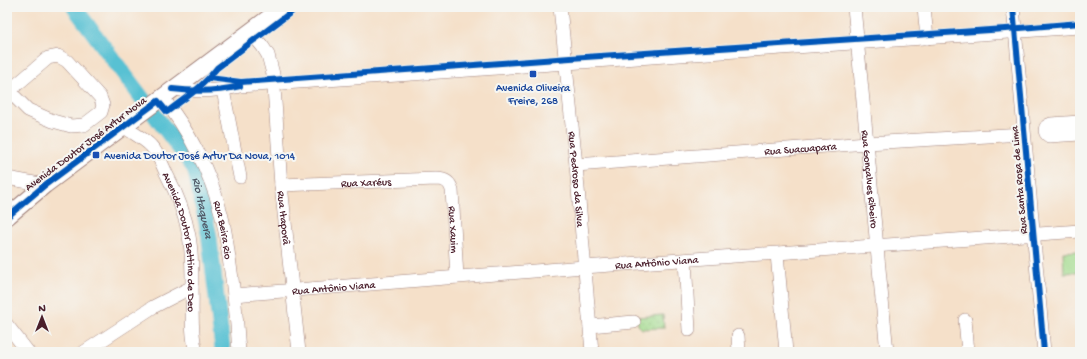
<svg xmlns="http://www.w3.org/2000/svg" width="1087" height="359" font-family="'Gochi Hand',sans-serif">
<defs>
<pattern id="park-dots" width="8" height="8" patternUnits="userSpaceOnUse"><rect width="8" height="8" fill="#a2da8c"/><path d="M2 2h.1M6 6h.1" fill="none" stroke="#8dbb79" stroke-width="1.8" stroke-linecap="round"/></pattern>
</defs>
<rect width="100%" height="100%" fill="#f6f6f2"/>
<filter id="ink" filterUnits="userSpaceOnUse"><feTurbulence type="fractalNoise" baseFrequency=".025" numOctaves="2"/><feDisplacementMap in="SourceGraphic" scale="8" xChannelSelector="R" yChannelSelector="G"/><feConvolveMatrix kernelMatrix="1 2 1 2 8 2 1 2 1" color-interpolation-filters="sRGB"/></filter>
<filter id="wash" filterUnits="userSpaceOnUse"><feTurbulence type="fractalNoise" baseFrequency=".012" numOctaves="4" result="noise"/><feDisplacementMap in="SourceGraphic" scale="16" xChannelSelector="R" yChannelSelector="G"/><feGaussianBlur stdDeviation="0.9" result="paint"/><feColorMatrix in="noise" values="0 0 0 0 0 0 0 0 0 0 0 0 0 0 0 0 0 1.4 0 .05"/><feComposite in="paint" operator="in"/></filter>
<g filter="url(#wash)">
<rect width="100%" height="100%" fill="#f5e0c9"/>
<polygon fill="url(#park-dots)" stroke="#767c5c" points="663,315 664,328 642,329 638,325 637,317"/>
<polygon fill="#a2da8c" stroke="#767c5c" points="1080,251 1080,272 1064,273 1063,252"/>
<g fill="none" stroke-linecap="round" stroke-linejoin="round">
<path stroke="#58c1d3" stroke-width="16" id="s1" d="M74 7 195 169 209 235 223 352"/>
</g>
</g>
<g filter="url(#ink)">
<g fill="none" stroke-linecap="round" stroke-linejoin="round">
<g stroke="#a0807a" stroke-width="14">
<g id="minor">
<path id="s2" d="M560 7 576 165 592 352"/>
<path id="s3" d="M854 7 887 352"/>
<polyline points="924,7 927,38"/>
<polyline points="1013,7 1044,352"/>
<path id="s4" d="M250 31 263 47 268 55 273 74 281 185 299 352"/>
<path d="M172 89C196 92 216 92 240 86L1080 27"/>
<polyline points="223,90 240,177"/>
<polyline points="7,93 48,58 58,56 67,61 100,97 103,105 101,112 84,125 71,126 53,121 28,110 9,91"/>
<path id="s5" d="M162 97C189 130 210 172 221 213 225 228 227 243 229 258 234 289 237 321 239 352"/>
<path d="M1080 122 1051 124C1044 126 1043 132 1049 136L1080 134"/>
<path id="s6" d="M123 126C131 132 145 139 151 146 158 153 162 164 166 173 176 192 185 214 189 236 192 252 192 269 192 285 193 307 190 330 196 352"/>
<path id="s7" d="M576 165 867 143 1024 134"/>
<polyline points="7,178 45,185"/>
<path id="s8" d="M281 185 436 179C445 179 450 182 452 190L457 277"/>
<polyline points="777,254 786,352"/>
<polyline points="685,260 689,330"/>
<path id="s9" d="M234 295 584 267 1080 231"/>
<polyline points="965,320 968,352"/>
<polyline points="7,325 28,352"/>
<polyline points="590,326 634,322"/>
<polyline points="738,336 739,352"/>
<polyline points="84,352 153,307 192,287"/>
</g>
</g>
<g stroke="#a0807a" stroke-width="18">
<polyline id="major" points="7,217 45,185 283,7"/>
</g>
<use href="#minor" stroke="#fff" stroke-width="13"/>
<use href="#major" stroke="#fff" stroke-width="16"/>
<g stroke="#f6f6f2" stroke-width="8">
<g id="cycleway">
<polyline points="1013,7 1044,352"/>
<polyline points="209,78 241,82 570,58 1020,28 1080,23"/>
<path d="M172 89C196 92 216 92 240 86"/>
<path d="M7 217 45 185 158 101 167 112C186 97 202 88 217 68L298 7"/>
</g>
</g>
<use href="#cycleway" stroke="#0057b8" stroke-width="6"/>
</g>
</g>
<g fill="#1a4fb4" stroke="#f6f6f2" stroke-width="1.5">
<rect x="529" y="70" width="8" height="8" rx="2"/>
<rect x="92" y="151" width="8" height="8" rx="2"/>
</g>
<g text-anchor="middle" stroke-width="4" stroke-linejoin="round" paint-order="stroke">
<g font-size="11" fill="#164399" stroke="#f6f6f2">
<text x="533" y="91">Avenida Oliveira<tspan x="533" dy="13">Freire, 268</tspan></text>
<text x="104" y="159" text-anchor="start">Avenida Doutor José Artur Da Nova, 1014</text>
</g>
<g font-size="11" fill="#4a1f2b" stroke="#f6f6f2">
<text transform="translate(85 143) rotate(-37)" y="4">Avenida Doutor José Artur Nova</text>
<text dy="4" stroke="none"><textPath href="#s7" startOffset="225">Rua Suacuapara</textPath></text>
<text dy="4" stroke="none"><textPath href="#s2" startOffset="173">Rua Pedroso da Silva</textPath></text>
<text dy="4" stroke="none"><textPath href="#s3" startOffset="173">Rua Gonçalves Ribeiro</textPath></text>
<text transform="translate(1018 180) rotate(-95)" y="4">Rua Santa Rosa de Lima</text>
<text dy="4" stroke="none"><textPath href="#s8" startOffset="85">Rua Xaréus</textPath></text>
<text dy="4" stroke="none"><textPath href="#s4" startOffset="194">Rua Itaporâ</textPath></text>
<text dy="4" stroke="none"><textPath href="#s5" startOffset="148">Rua Beira Rio</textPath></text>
<text dy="4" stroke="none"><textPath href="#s8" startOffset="216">Rua Xauim</textPath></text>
<text dy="4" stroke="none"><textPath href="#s6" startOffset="137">Avenida Doutor Bettino de Deo</textPath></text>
<text dy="4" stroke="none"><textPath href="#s9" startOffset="424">Rua Antônio Viana</textPath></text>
<text dy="4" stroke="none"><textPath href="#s9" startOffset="100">Rua Antônio Viana</textPath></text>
</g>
<g font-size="12" font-style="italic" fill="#4f5866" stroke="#f6f6f2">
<text dy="4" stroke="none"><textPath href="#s1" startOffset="242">Rio Itaquera</textPath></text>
</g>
</g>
<rect width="1087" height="359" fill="none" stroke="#f6f6f2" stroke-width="24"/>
<g transform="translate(42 317)" stroke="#f6f6f2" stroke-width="3" paint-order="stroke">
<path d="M0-3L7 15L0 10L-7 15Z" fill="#4a1f2b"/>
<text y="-6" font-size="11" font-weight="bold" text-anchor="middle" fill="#4a1f2b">N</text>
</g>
</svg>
